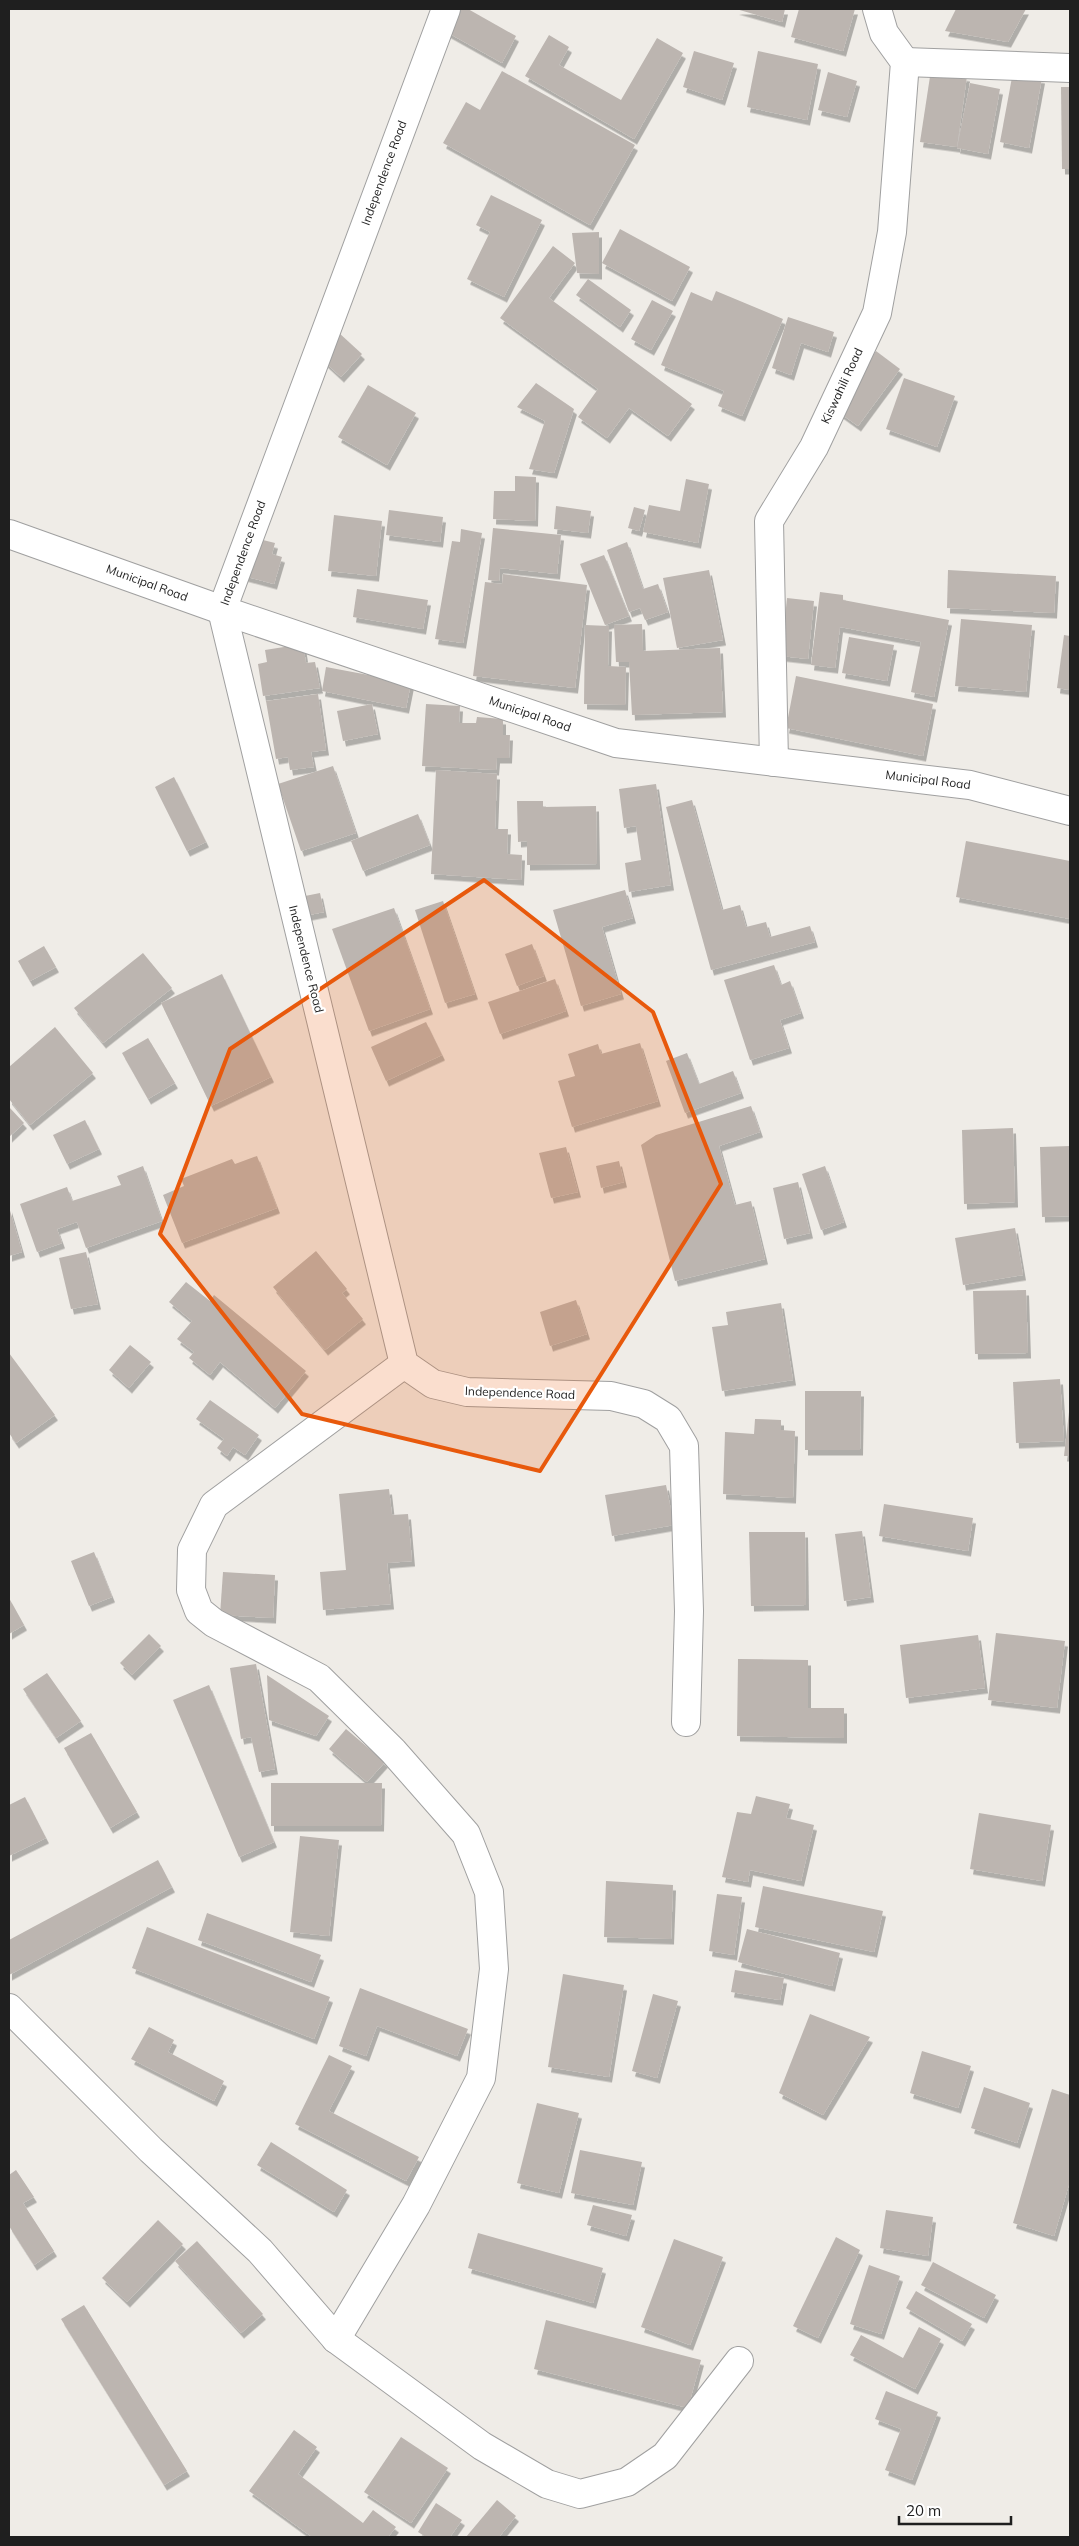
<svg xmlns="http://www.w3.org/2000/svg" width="1079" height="2546" font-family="Mulish,sans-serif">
<defs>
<filter id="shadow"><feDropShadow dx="3" dy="5.5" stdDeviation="0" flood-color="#0004"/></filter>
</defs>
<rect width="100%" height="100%" fill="#efece7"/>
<g fill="#bcb5b0" filter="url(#shadow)">
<polygon points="455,9 468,9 516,36 502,63 443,30"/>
<polygon points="736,9 785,9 782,22"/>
<polygon points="799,9 855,9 843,51 791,37"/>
<polygon points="956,9 1026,9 1008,42 945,31"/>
<polygon points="549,35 569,47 559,65 621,100 657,38 683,53 634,139 525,76"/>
<polygon points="694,51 734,63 722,100 683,87"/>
<polygon points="758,51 818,64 807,120 747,107"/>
<polygon points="931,70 967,76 957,147 920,142"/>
<polygon points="502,71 635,145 590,225 443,143 466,102 480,110"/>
<polygon points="828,72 857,81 847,117 818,110"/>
<polygon points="1013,72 1042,78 1029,148 1000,142"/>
<polygon points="970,83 1000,89 988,154 957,148"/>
<polygon points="1061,87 1070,87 1070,169 1062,169"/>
<polygon points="491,195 542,220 504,297 467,279 490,232 476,225"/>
<polygon points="620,229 690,267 672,301 602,263"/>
<polygon points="599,232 599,274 577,273 572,233"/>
<polygon points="553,246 575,263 549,298 692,404 668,436 629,408 607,438 578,417 598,389 500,318"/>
<polygon points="588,279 631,310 620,327 576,295"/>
<polygon points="716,291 783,319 742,416 718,406 724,391 661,365 691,292 712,301"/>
<polygon points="652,300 673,311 651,350 631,339"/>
<polygon points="788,317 834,332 828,352 801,343 791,375 772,368"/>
<polygon points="338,332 362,354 341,377 316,354"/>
<polygon points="876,351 900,369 858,426 833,408"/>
<polygon points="904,378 955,396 937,447 886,429"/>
<polygon points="536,383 574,409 554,473 529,469 545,421 517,407"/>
<polygon points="368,385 416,413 387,465 338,437"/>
<polygon points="515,476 536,477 535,521 493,519 494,491 515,491"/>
<polygon points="686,479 709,484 698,543 643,532 649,505 680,511"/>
<polygon points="556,506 591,511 588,533 554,529"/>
<polygon points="634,507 645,510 639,531 628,528"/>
<polygon points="389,510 443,517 440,542 386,535"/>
<polygon points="334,515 382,521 376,576 328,571"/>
<polygon points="493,528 561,535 557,574 500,568 499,581 488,580"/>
<polygon points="461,529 482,533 463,643 435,639 452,541 460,542"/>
<polygon points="243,535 275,543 272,554 282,557 274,584 233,573"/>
<polygon points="627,542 643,589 658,584 668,612 645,620 640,608 629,612 607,550"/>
<polygon points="604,555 629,616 605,625 580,564"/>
<polygon points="709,570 723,640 677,648 663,578"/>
<polygon points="948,570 1056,576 1054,613 947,608"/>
<polygon points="503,574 587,585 575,688 473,676 485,582 502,584"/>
<polygon points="357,589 428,600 423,629 353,617"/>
<polygon points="820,592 843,595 843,600 949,620 934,697 911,692 921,642 840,627 835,668 811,665"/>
<polygon points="787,598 814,601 808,659 781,656"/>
<polygon points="961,619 1032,625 1026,692 955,686"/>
<polygon points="642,624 643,651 720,648 723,712 632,715 629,662 616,662 614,625"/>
<polygon points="585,625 609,626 608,666 626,667 625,705 584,704"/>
<polygon points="1064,635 1070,636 1070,690 1057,688"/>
<polygon points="849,637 894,645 887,681 842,673"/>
<polygon points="303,644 306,663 315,662 320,688 263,696 258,664 267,662 265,650"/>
<polygon points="326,667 411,683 406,708 322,691"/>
<polygon points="796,676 933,704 923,756 786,728"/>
<polygon points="318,694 326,750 311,752 314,767 290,770 288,757 276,759 266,701"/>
<polygon points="372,704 378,734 343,741 337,711"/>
<polygon points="426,704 460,706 459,723 476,723 477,717 503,719 503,735 510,735 509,758 497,758 496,770 422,766"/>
<polygon points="333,766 356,833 301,851 278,784"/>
<polygon points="436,770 497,774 495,829 508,829 507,854 522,855 521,880 431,874"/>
<polygon points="174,777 206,842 187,851 155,787"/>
<polygon points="656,784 671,885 629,892 625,863 641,860 636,826 624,828 619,789"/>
<polygon points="692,800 722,910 740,905 746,927 766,922 770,937 810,926 815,942 711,970 666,807"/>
<polygon points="517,801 543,801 543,807 596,806 597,864 527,865 527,841 518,842"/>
<polygon points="418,814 430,845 363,871 351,841"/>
<polygon points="966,841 1070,861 1070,919 956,897"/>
<polygon points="625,890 633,918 602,927 621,994 581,1006 553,910"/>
<polygon points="320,893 324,912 304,916 300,897"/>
<polygon points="443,901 475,994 445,1003 415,910"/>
<polygon points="394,908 430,1009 369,1031 332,929"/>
<polygon points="532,944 544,976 517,986 505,954"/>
<polygon points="44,946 56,967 30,981 18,961"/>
<polygon points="143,953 172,988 103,1043 74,1008"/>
<polygon points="774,965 781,985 790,981 801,1013 780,1020 789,1048 750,1060 724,980"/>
<polygon points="222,974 271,1077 211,1106 161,1003"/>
<polygon points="555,979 566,1011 500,1034 488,1002"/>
<polygon points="426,1022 442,1055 386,1081 371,1047"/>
<polygon points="55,1027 93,1073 30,1125 9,1099 9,1067"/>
<polygon points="148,1038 175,1083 148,1099 122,1053"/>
<polygon points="640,1043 658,1101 572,1127 558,1081 575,1076 568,1054 598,1044 601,1054"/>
<polygon points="687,1053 699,1084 733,1071 741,1093 685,1113 666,1061"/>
<polygon points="751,1106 760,1132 719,1146 735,1205 751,1201 765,1259 675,1281 641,1145 656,1135"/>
<polygon points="9,1107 24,1123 9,1137"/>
<polygon points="85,1120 99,1149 67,1164 53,1135"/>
<polygon points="1013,1128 1015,1202 964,1204 962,1130"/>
<polygon points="1070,1146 1070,1216 1042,1217 1040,1147"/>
<polygon points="566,1147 578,1192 551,1198 539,1153"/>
<polygon points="257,1156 277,1208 182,1243 163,1195 184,1186 181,1179 232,1159 235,1164"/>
<polygon points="619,1161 624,1182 601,1188 596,1166"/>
<polygon points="143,1166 162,1221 86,1248 77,1222 57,1229 62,1243 37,1252 20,1204 67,1187 72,1201 121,1185 117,1176"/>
<polygon points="825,1166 844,1222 821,1230 802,1174"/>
<polygon points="798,1182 810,1233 784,1239 773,1188"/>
<polygon points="9,1207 22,1252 9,1256"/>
<polygon points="1015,1228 1023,1275 963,1285 955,1238"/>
<polygon points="316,1251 347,1289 342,1293 363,1319 325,1350 273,1287"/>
<polygon points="86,1252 98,1304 71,1309 59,1258"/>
<polygon points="186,1282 210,1301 214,1295 306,1371 275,1408 220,1362 210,1375 189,1358 194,1352 177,1339 192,1321 169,1302"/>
<polygon points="1026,1290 1028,1353 975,1354 973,1291"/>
<polygon points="576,1300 587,1334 550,1346 540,1312"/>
<polygon points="781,1303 793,1380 722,1391 712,1327 728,1325 726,1312"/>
<polygon points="130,1345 151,1362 129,1388 109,1370"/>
<polygon points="9,1353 55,1415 16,1443 9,1433"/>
<polygon points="1060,1379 1064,1441 1016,1443 1013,1382"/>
<polygon points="805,1391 861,1391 860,1450 805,1450"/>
<polygon points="210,1400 259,1435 245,1455 233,1447 227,1456 217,1448 224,1439 196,1419"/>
<polygon points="1069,1412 1070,1412 1070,1456 1064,1456"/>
<polygon points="755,1419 781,1420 781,1430 795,1431 793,1498 723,1494 725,1432 754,1434"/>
<polygon points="666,1485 674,1525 612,1536 605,1495"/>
<polygon points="389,1489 392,1515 408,1514 412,1561 387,1563 391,1604 323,1610 320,1572 346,1570 339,1494"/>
<polygon points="884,1504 973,1518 968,1551 879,1536"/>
<polygon points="862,1531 871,1597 844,1601 835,1534"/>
<polygon points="749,1532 805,1532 806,1605 751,1606"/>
<polygon points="94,1552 112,1597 89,1606 71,1561"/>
<polygon points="223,1572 275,1575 273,1618 220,1615"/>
<polygon points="9,1598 24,1625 9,1634"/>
<polygon points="996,1633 1065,1641 1057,1708 988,1700"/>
<polygon points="149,1634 161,1646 132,1675 120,1663"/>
<polygon points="978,1635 985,1688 906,1698 900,1645"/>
<polygon points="738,1659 808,1660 808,1708 844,1708 844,1738 737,1736"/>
<polygon points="256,1664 275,1769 259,1772 251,1737 241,1739 230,1668"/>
<polygon points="47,1673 81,1721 56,1738 23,1689"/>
<polygon points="267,1675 329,1716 316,1736 269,1720"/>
<polygon points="209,1685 274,1842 239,1857 173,1700"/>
<polygon points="346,1729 385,1762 367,1782 329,1749"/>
<polygon points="91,1733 137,1812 110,1828 64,1748"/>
<polygon points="271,1783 382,1783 381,1826 271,1826"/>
<polygon points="756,1796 790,1804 786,1818 814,1825 801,1881 750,1870 748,1882 722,1877 737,1812 751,1814"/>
<polygon points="25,1797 46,1838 9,1856 9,1805"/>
<polygon points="979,1813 1051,1825 1042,1881 970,1869"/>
<polygon points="300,1836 339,1840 329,1936 290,1932"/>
<polygon points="158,1860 172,1887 9,1975 9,1940"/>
<polygon points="606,1881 673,1885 671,1939 604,1937"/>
<polygon points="763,1886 883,1911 874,1952 755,1927"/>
<polygon points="717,1894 742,1897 734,1955 709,1951"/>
<polygon points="207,1913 321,1955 311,1982 198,1940"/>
<polygon points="147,1927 330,1997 314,2039 132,1968"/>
<polygon points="747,1929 840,1953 832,1986 738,1962"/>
<polygon points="735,1970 784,1978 780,2000 731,1992"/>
<polygon points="563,1974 624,1985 609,2077 548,2067"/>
<polygon points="360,1988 468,2029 457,2056 377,2026 366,2056 339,2046"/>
<polygon points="653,1994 678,2001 657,2078 632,2071"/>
<polygon points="810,2014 870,2037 823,2115 779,2093"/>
<polygon points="149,2027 174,2040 168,2052 224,2081 214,2101 131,2059"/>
<polygon points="922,2051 971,2066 958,2108 910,2093"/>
<polygon points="329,2055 352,2066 329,2111 419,2157 406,2181 295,2124"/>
<polygon points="984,2087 1030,2103 1017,2143 971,2128"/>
<polygon points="1052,2089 1070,2095 1070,2181 1054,2236 1013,2223"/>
<polygon points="537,2103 579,2113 559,2193 517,2183"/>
<polygon points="271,2142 347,2190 334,2212 257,2165"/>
<polygon points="580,2150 642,2162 633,2205 571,2193"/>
<polygon points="16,2170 34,2197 23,2203 54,2251 34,2265 9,2226 9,2175"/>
<polygon points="593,2205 632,2215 626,2236 587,2225"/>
<polygon points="886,2210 933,2217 928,2256 880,2248"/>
<polygon points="158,2220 183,2244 127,2302 102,2278"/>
<polygon points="478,2233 603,2268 593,2303 468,2268"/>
<polygon points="836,2237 860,2250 818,2338 793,2326"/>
<polygon points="674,2239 723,2257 690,2345 641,2327"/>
<polygon points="197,2241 263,2314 241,2333 175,2261"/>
<polygon points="933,2262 996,2295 984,2318 921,2285"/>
<polygon points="869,2265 900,2276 881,2334 850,2324"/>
<polygon points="916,2291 972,2324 962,2341 906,2308"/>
<polygon points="84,2305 187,2471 164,2485 61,2319"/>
<polygon points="546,2320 701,2360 688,2408 534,2369"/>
<polygon points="919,2327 941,2339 915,2389 850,2355 861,2335 903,2358"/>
<polygon points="886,2391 938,2412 912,2480 885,2470 901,2429 875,2419"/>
<polygon points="294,2430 317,2447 298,2474 363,2523 373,2510 396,2527 388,2537 312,2537 249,2491"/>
<polygon points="401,2437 448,2468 411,2523 364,2492"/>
<polygon points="497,2500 516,2516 499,2537 466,2537"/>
<polygon points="436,2503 462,2520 450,2537 426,2537 418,2532"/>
</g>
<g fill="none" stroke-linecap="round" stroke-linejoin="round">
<g stroke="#a0a0a0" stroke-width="30">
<g id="minor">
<polyline points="446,9 222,610 404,1364 433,1384 467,1392 611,1396 644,1404 668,1419 684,1446 689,1611 686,1722"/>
<polyline points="905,62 1070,68"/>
<polyline points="9,534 222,610 616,743 970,785 1070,811"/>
<polyline points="774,762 769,521 814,447 877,313 892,232 905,62 884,33 877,9"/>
<polyline points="9,2008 151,2150 260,2251 336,2339 482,2446 547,2484 580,2494 627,2482 665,2456 739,2361"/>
<polyline points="336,2339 416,2205 481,2078 494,1969 489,1892 466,1834 393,1751 319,1678 214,1623 199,1611 191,1590 192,1550 214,1505 404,1364"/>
</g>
</g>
<use href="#minor" stroke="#fff" stroke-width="28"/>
</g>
<path fill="#e8590c" fill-opacity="0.2" stroke="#e8590c" stroke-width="4" stroke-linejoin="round" d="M484 880 653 1012 721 1184 540 1471 302 1414 160 1234 230 1049Z"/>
<g text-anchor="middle" stroke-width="4.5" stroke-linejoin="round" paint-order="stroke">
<g font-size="12" fill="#1f1f1f" stroke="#fff">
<text transform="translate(384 173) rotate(-70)" y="4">Independence Road</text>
<text transform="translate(842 386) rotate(-65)" y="4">Kiswahili Road</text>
<text transform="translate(243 553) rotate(-70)" y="4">Independence Road</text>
<text transform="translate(147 583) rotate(20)" y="4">Municipal Road</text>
<text transform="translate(530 714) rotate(19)" y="4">Municipal Road</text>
<text transform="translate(928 780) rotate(7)" y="4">Municipal Road</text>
<text transform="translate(306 959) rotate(76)" y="4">Independence Road</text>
<text transform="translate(520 1393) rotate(2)" y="4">Independence Road</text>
</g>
</g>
<rect width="1079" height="2546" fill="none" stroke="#1f1f1f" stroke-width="20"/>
<path d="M899 2516v8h112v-8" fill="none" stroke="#1f1f1f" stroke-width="2.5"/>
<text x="906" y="2516" font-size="15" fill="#1f1f1f" stroke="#ffffff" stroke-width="4" paint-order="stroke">20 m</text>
</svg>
